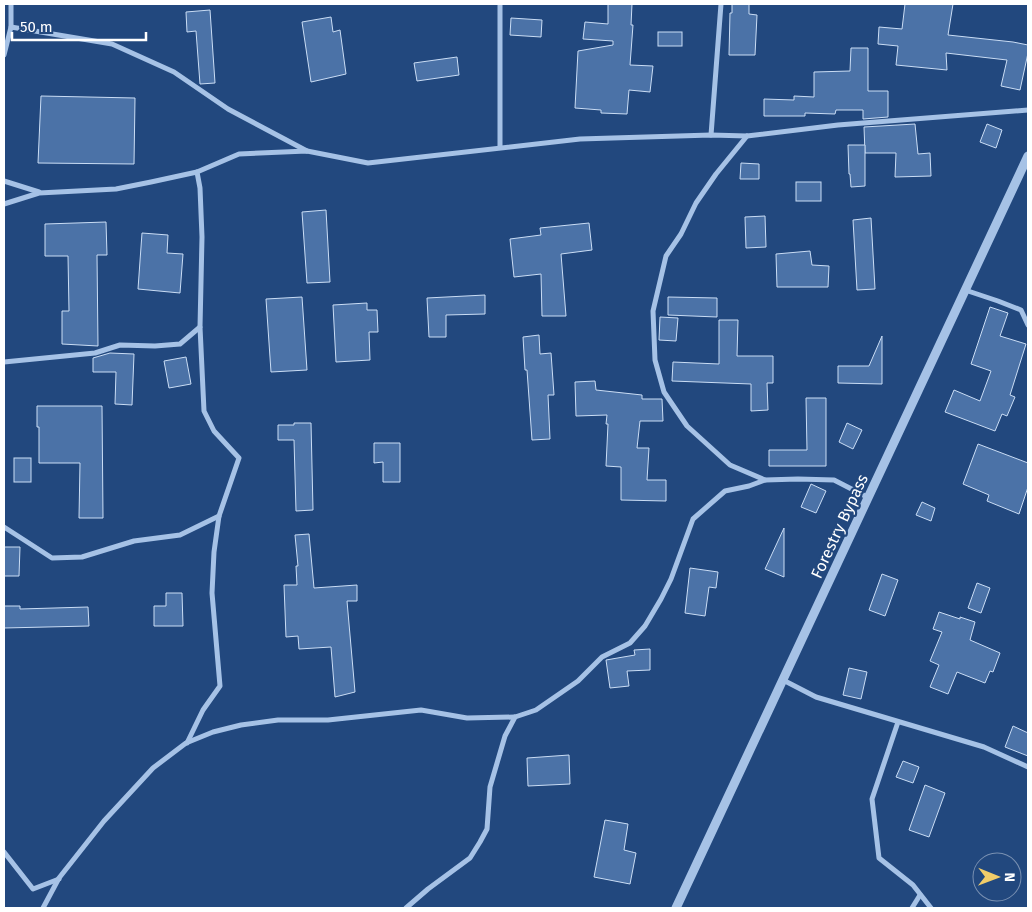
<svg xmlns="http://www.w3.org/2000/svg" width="1032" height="912" font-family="'Fira Sans',sans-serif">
<rect width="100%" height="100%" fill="#22487e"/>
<g fill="#4b72a7" stroke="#caddf5">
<polygon points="608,4 632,4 631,25 633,25 630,65 653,66 650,92 629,90 627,114 601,113 601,110 575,108 578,51 613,45 613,41 583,39 585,22 608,24"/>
<polygon points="732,4 749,4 749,14 757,15 755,55 729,55 730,13 732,13"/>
<polygon points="905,4 953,4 948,35 1013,42 1028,45 1028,53 1020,90 1001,86 1007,60 946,53 947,70 896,65 898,46 878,44 879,27 902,29"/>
<polygon points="210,10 215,83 200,84 196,31 187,32 186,12"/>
<polygon points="331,17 333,32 340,30 346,74 311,82 302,22"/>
<polygon points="511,18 542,20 541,37 510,35"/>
<rect x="658" y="32" width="24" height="14"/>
<polygon points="851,48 868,48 868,91 888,91 888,117 863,119 863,110 836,110 835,114 805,113 805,116 764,116 764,99 794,100 794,96 814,97 814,72 850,71"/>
<polygon points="457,57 459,75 417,81 414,63"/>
<polygon points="41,96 135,98 134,164 38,163"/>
<polygon points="915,124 918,154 930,153 931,176 895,177 896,153 865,153 864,127"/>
<polygon points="987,124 1002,130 996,148 980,142"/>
<polygon points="848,145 865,145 865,186 851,187 850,174 849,174"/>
<polygon points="741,163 759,164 759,179 740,179"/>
<rect x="796" y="182" width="25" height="19"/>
<polygon points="326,210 330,282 307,283 302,212"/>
<polygon points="765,216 766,247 746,248 745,217"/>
<polygon points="871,218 875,289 857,290 853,220"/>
<polygon points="106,222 107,255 97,255 98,346 62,344 62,311 69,311 68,256 45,256 45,224"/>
<polygon points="589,223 592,250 561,254 566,316 542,316 541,274 514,277 510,239 541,235 540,228"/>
<polygon points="142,233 168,235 167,253 183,254 180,293 138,289"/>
<polygon points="810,251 812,265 829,266 828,287 777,287 776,254"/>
<polygon points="485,295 485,314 446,315 446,337 429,337 427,298"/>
<polygon points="302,297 307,370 271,372 266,299"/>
<polygon points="668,297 717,298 717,317 668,315"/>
<polygon points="367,303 367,310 377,310 378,332 369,332 370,360 336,362 333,305"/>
<polygon points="990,307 1008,313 1000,336 1026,344 1010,395 1015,397 1007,416 1002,414 995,431 945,412 954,390 980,401 991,371 971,364"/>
<polygon points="660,317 678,318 676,341 659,340"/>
<polygon points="719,320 738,320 737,356 773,356 773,383 767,383 768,410 751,411 751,384 672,381 673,362 719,364"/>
<polygon points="539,335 540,354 551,353 554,395 548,395 550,439 532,440 527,370 525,370 523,337"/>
<polygon points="882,336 882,384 838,383 838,366 869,366"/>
<polygon points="110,353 134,354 132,405 115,404 116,372 93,372 93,358"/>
<polygon points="186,357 191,384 169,388 164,361"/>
<polygon points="595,381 596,390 642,395 642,399 662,399 663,421 640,421 637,448 649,448 647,480 666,480 666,501 621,500 621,467 606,466 608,424 606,424 607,415 576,416 575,382"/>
<polygon points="806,398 826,398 826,466 769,466 769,450 807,450"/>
<polygon points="37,406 102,406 103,518 79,518 80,463 39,463 39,427 37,427"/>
<polygon points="294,423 311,423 313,510 296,511 294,440 278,440 278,425 294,425"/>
<polygon points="847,423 862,430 853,449 839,442"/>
<polygon points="374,443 400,443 400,482 383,482 383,462 374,463"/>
<polygon points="978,444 1028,463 1028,487 1019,514 987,501 989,495 963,484"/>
<rect x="14" y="458" width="17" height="24"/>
<polygon points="811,484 826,491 816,513 801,507"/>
<polygon points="922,502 935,508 931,521 916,515"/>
<polygon points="784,528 784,577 765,569"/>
<polygon points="309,534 314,588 357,585 357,601 347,601 355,692 335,697 331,647 299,649 298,636 286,637 284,585 297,585 296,566 298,566 295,535"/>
<polygon points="4,547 20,547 19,576 4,576"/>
<polygon points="690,568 718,572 716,588 709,587 705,616 685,613"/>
<polygon points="882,574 898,580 885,616 869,610"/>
<polygon points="977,583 990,588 981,613 968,608"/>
<polygon points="166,593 182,593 183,626 154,626 154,606 166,606"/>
<polygon points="4,606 20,606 20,609 88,607 89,626 4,628"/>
<polygon points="939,612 960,619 960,617 975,622 970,640 1000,653 993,672 990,671 985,683 957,672 948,694 930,687 939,665 930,661 942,632 933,629"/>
<polygon points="650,649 650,670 627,671 629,686 610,688 606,660 635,655 634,650"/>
<polygon points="849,668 867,672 861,699 843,695"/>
<polygon points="1013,726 1028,733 1028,756 1005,747"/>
<polygon points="569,755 570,784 528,786 527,758"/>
<polygon points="903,761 919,767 913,783 896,777"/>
<polygon points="925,785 945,793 929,837 909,830"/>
<polygon points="605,820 628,824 624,850 636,853 630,884 594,877"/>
</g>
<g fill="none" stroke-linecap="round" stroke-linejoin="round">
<g stroke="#a6c2e6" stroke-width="5">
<polyline points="500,4 500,147"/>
<polyline points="11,27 112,44 174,72 228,109 307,151"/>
<polyline points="4,55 11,27 11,4"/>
<polyline points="711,135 721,4"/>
<polyline points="747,136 716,174 696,203 681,234 666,256 653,311 655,360 664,392 687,426 730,465 765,480"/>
<polyline points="4,181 39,192"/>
<polyline points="4,204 39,193 116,189 151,182 197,172 239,154 307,151 368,163 580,139 711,135 747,136 838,125 1028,110"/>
<polyline points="965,290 998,301 1021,310 1028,325"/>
<polyline points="4,362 95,353 120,345 155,346 180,344 200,327"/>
<polyline points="4,527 52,558 82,557 134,541 180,535 219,516"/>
<polyline points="783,680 816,697 984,747 1028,767"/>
<polyline points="898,722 872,799 879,858 913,885 931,908"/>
<polyline points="187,743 203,710 220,686 212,593 214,552 219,516 239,458 214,431 204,411 200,327 202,237 200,188 197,172"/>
<polyline points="4,852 33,889 59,879"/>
<polyline points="43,908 59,878 104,821 153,768 186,743 213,732 241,725 278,720 328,720 421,710 467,718 515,717 536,710 578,681 602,657 630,643 645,626 661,599 671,579 693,519 725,491 749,486 765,480 798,479 834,480 869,498"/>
<polyline points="406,908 428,889 470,858 480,842 487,829 490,787 505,736 515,717"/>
<polyline points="912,908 920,895"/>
</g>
<polyline stroke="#a6c2e6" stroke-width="9" points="676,908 1028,156"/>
</g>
<g text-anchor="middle" stroke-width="4.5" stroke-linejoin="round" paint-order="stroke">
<g font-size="16" fill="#fff" stroke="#22487e">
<text transform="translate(839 526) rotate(-65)" y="6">Forestry Bypass</text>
</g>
</g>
<rect width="1032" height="912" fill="none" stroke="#ffffff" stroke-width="10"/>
<g transform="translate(997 877) rotate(91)"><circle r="24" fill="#22487e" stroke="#7a91b2"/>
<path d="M0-4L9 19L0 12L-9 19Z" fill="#f2cd69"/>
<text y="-8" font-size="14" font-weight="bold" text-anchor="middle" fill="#ffffff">N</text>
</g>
<path d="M12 32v8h134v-8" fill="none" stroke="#ffffff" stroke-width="2.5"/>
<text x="20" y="32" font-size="15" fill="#ffffff" stroke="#22487e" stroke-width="4" paint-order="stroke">50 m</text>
</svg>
